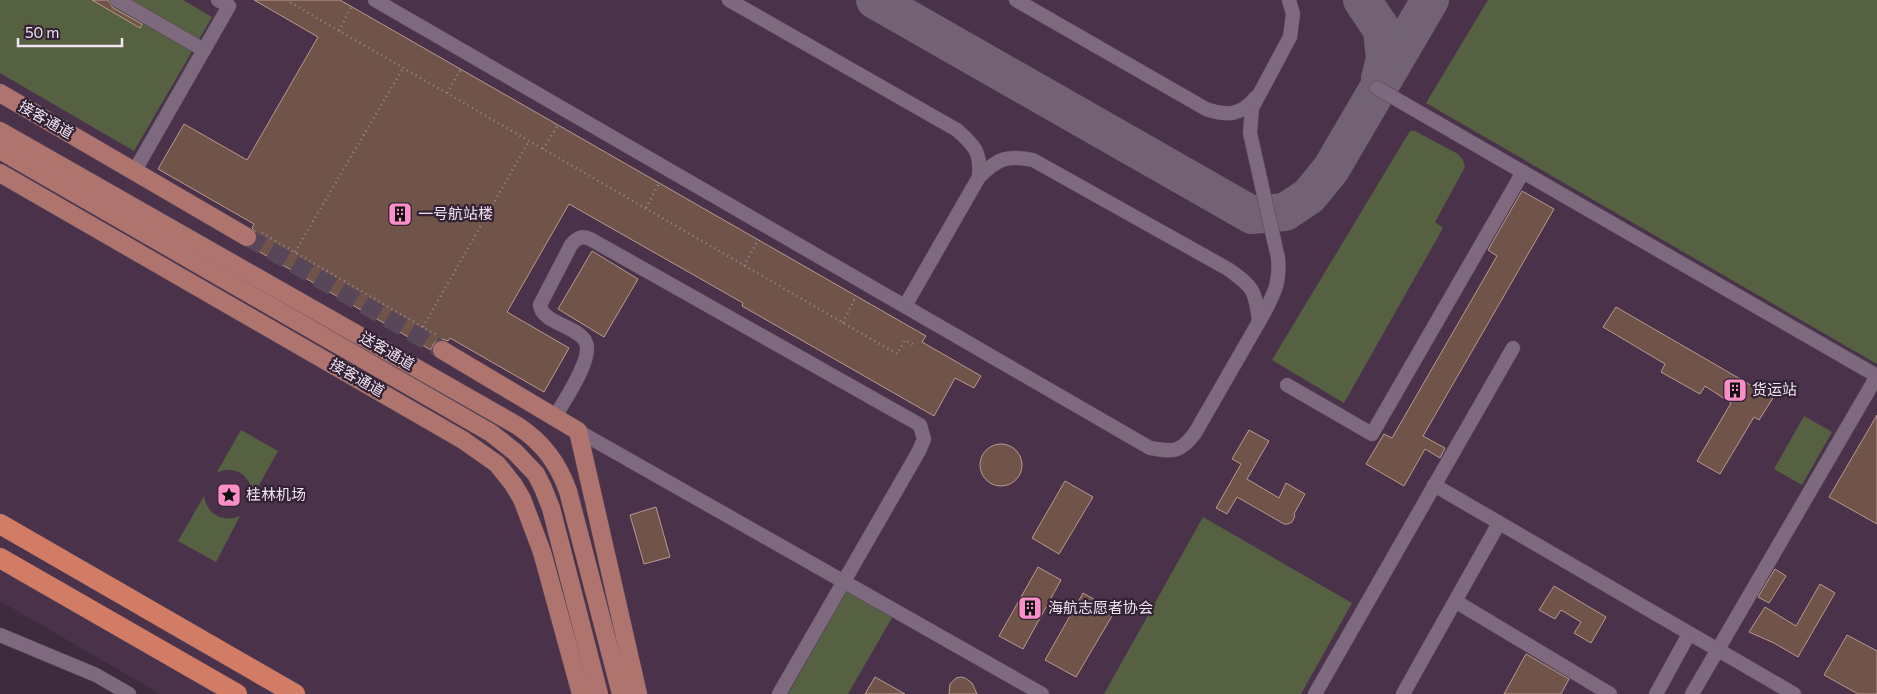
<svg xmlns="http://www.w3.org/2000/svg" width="1877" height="694" font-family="Commissioner,'Noto Sans SC',sans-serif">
<rect width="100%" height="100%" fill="#3d2b3e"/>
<polygon fill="#4a324b" points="0,0 1877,0 1877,694 160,694 0,601"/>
<g fill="#566142">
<polygon points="0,0 183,0 212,17 134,151 0,73"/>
<polygon points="1488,0 1877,0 1877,364 1426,103"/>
<polygon points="1410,131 1415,131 1458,154 1463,160 1465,167 1435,222 1443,228 1344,403 1272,360"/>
<polygon points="1804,416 1832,432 1802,485 1774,469"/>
<path d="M241 430 278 451 253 496C251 476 237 465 217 472Z"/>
<path d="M204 496C207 515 223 523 240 516L216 562 178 541Z"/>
<polygon points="1203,517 1352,603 1301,694 1104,694"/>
<polygon points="847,591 893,616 848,694 788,694"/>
</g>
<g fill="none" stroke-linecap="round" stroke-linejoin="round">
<g stroke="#726274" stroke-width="38">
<polyline points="875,0 1252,215 1285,212 1309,196 1331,169 1430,0"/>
<polyline points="1362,0 1382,30 1385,59 1380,78"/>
</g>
</g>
<g fill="#705449" stroke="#b9998d">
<polygon points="92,0 108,0 113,8 142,24 140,28"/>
<polygon points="254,0 340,0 926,336 922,342 981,376 974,388 955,378 934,416 742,306 743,303 569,204 507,312 569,348 544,392 450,338 448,341 442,339 436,341 433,345 431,350 251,247 256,243 258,238 256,232 252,228 254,224 158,169 184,124 247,160 318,37"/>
<polygon points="1522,191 1554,209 1423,436 1445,448 1440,458 1425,449 1404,486 1366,464 1384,434 1392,438 1497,256 1488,250"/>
<polygon points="592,251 638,279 604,337 558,309"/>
<polygon points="1616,307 1773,398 1759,420 1754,417 1720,474 1697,461 1731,403 1705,386 1700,394 1661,372 1665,364 1603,327"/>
<polygon points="1877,415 1877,524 1829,497"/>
<polygon points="1249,430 1269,441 1247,479 1279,498 1286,483 1305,494 1294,514 1295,516 1292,522 1288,524 1284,524 1237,497 1227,514 1216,508 1241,464 1232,459"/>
<circle cx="1001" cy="465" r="21"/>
<polygon points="1065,481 1093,497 1059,554 1032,538"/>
<polygon points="656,507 670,557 644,564 630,515"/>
<polygon points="1038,567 1061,580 1023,649 999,636"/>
<polygon points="1775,569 1786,576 1769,603 1758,597"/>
<polygon points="1820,584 1835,593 1798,657 1774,643 1749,632 1765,607 1796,626"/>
<polygon points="1554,586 1606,617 1591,643 1574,633 1581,622 1561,610 1555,619 1539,610"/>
<polygon points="1083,593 1115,611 1076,677 1045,660"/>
<polygon points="1847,635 1877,651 1877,694 1858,694 1824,675"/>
<polygon points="1526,654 1569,679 1561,694 1504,694"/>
<polygon points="875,677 905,694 865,694"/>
<polygon points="961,677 965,678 972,683 977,694 949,694 950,684 956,678"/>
</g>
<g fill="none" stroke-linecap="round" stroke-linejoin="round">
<polyline stroke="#584759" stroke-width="18" stroke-dasharray="18 9" stroke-linecap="butt" points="247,237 442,350"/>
<g stroke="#5a4a5a" stroke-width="15">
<g id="minor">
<polyline points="117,0 204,50"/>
<path d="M375 0 1150 448C1174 452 1180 453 1195 433L1264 313C1275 292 1280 282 1278 258L1250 133 1252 108 1290 37 1293 14 1289 0"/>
<path d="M729 0 957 130C975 146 981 152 979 177"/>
<path d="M1016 0 1206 109C1227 116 1241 116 1256 97"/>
<polyline points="1377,88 1877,376"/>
<polyline points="134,172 229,6 218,0"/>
<path d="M905 306 979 177C998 158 1007 155 1033 160L1228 269C1253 287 1255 289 1259 321"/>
<polyline points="1287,385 1372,434 1523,172"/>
<path d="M555 417C563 402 593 360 586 343 580 326 542 324 540 305L571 245C577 237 583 235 592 240L920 425 924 439 919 451 779 694"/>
<polyline points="578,431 1042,694"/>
<polyline points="1434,485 1794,694"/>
<polyline points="1455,601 1610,694"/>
<polyline points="0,635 96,675 129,694"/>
<polyline points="1315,694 1513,348"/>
<polyline points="1403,694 1499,523"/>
<polyline points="1656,694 1689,634"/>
<polyline points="1692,694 1877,376"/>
</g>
</g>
<g stroke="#5a4a5a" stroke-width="19">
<g id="major">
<polyline points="0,93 247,237"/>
<path d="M0 131 518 426C543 443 558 463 568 491L621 694"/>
<polyline points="0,150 491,433 515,452 536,474 543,488 551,508 599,694"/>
<polyline points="0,173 463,440 497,464 513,484 522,499 542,552 581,694"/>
<polyline points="442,350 578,431 638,694"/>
</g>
</g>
<g stroke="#5a4a5a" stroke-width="21">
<g id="highway">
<polyline points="0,524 295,694"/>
<polyline points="0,558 237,694"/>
</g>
</g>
<g stroke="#988898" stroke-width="2.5" stroke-dasharray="1 4" stroke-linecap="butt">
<polyline points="286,0 897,354 905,340 916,346"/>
<polyline points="339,31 351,7"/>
<polyline points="447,93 461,69"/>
<polyline points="543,149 558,125"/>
<polyline points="646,208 659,183"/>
<polyline points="262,233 438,336"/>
<polyline points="295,252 403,68"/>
<polyline points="744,266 758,240"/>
<polyline points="843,323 856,296"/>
<polyline points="423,327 529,141"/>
</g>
<use href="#minor" stroke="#7e697f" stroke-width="14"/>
<use href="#major" stroke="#b0746f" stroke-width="18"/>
<use href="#highway" stroke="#d27b65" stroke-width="20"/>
</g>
<defs>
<g id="building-square" transform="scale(1.25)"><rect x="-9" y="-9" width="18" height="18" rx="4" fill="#fa8fc7" stroke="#332134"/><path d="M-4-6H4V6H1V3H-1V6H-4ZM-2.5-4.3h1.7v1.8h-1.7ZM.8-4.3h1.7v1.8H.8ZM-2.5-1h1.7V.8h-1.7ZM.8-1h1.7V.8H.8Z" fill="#111"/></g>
<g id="sight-square" transform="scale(1.25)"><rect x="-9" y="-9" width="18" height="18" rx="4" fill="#fa8fc7" stroke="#332134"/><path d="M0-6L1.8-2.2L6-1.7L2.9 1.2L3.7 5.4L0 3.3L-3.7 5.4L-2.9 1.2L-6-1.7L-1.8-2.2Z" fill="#111"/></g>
</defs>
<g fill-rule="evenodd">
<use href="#building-square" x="400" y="214"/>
<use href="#building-square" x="1735" y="390"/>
<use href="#sight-square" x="229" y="495"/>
<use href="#building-square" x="1030" y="608"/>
</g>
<g text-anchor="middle" stroke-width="4.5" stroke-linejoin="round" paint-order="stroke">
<g font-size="15" fill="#f2e5f2" stroke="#332134">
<text transform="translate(46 120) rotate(30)" y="5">接客通道</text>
<text transform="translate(387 351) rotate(30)" y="5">送客通道</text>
<text transform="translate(357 378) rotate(30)" y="5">接客通道</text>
</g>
<g font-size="15" fill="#f2e5f2" stroke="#332134" text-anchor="start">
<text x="418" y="219">一号航站楼</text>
<text x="1752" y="395">货运站</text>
<text x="246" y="500">桂林机场</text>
<text x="1048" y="613">海航志愿者协会</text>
</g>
</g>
<path d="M18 38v8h104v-8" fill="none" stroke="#f2e5f2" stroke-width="2.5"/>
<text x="25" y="38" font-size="15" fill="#f2e5f2" stroke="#332134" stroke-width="4" paint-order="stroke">50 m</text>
</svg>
